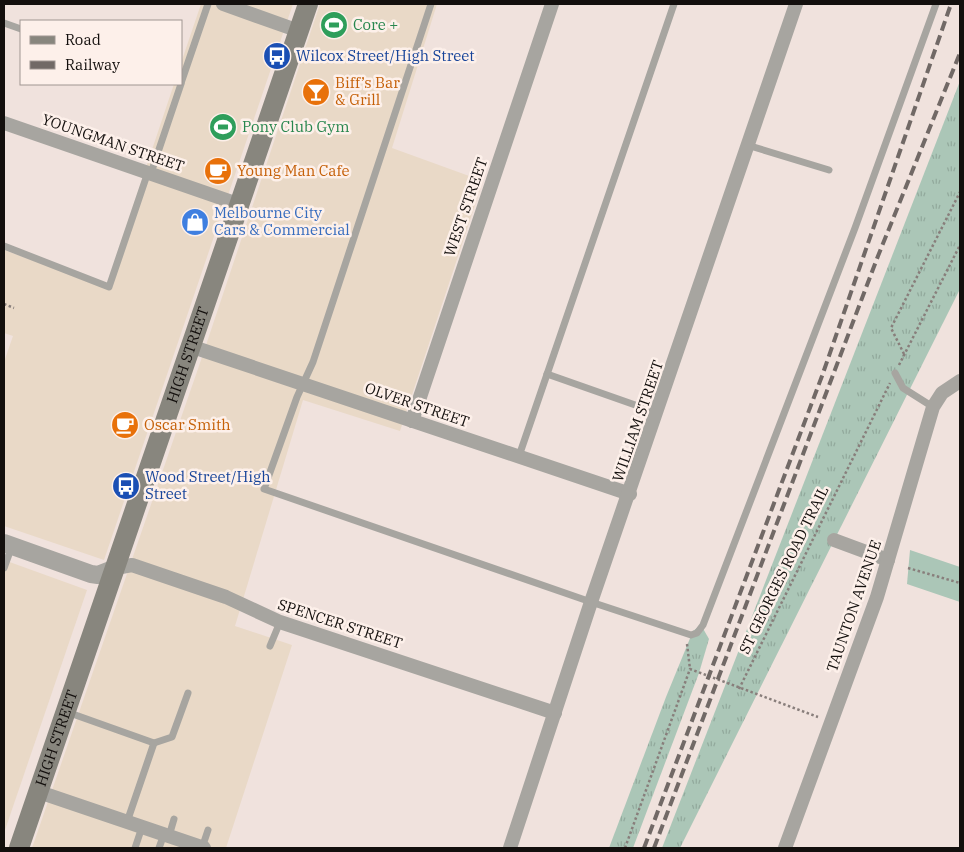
<svg xmlns="http://www.w3.org/2000/svg" width="964" height="852" font-family="'IBM Plex Serif',serif">
<defs>
<pattern id="grass-tufts" width="24" height="20" patternUnits="userSpaceOnUse" patternTransform="scale(1.25)"><rect width="24" height="20" fill="#abc6b7"/><path d="M3 7l-1-3M5 7V3M7 7l1-3M15 17l-1-3M17 17v-4M19 17l1-3" fill="none" stroke="#92a99c"/></pattern>
</defs>
<rect width="100%" height="100%" fill="#f0e2dd"/>
<g fill="#e9d9c7">
<polygon points="201,4 293,4 104,560 4,526 4,362 13,336 4,333 4,250 106,287 174,84 181,84 181,63"/>
<polygon points="320,4 437,4 392,148 483,181 400,431 303,400 235,626 292,645 226,848 32,848 200,363"/>
<polygon points="4,560 87,590 4,833"/>
</g>
<g fill="url(#grass-tufts)">
<polygon points="960,81 960,289 680,848 662,848"/>
<polygon points="701,625 709,639 699,673 633,848 609,848 666,697 693,631"/>
</g>
<polygon fill="#abc6b7" points="910,550 960,567 960,602 907,584"/>
<g fill="none" stroke-linecap="round" stroke-linejoin="round">
<g stroke="#887e7b" stroke-width="2.5" stroke-dasharray="2.5 2.5" stroke-linecap="butt">
<polyline points="4,304 14,308"/>
<polyline points="904,354 891,328 960,192"/>
<polyline points="899,365 960,245"/>
<polyline points="908,568 960,583"/>
<polyline points="687,644 690,669"/>
<polyline points="739,689 890,383"/>
<polyline points="625,848 690,669 818,717"/>
</g>
<g stroke="#a7a5a0" stroke-width="7">
<polyline points="431,4 313,362 297,397 264,489 591,602 691,635 697,633 703,625 855,228 936,4"/>
<polyline points="4,23 21,29"/>
<polyline points="181,83 208,4"/>
<polyline points="747,145 829,170"/>
<polyline points="151,173 181,84"/>
<polyline points="4,246 109,287 148,172"/>
<polyline points="895,373 903,388 933,407"/>
<polyline points="547,374 658,413"/>
<polyline points="519,456 674,4"/>
<polyline points="4,568 12,546"/>
<polyline points="270,646 280,622"/>
<polyline points="67,712 154,743 172,737 188,693"/>
<polyline points="127,822 154,743"/>
<polyline points="169,836 174,819"/>
<polyline points="135,848 142,827"/>
<polyline points="159,848 164,834"/>
<polyline points="202,848 208,830"/>
</g>
<g stroke="#a7a5a0" stroke-width="14">
<polyline points="223,4 299,31"/>
<polyline points="4,123 241,205"/>
<polyline points="193,347 630,494"/>
<polyline points="412,421 552,4"/>
<polyline points="834,540 888,560"/>
<polyline points="116,568 132,565 226,597 280,622 555,713"/>
<polyline points="39,792 204,848"/>
<polyline points="510,848 591,602 796,4"/>
<polyline points="785,848 877,597 933,407 942,393 960,381"/>
</g>
<polyline stroke="#a7a5a0" stroke-width="18" points="4,543 91,574 98,575 116,568"/>
<path stroke="#88867e" stroke-width="20" id="s1" d="M19 848 308 4"/>
<g stroke="#716966" stroke-width="4" stroke-dasharray="10 5" stroke-linecap="butt">
<polyline points="644,848 822,376 951,4"/>
<polyline points="654,848 878,256 960,53"/>
</g>
</g>
<defs>
<g id="stadium-disc" transform="scale(1.4375)"><circle r="9.5" fill="#2e9e5b" stroke="#fdf0ea"/><path d="M0-5a6.5 5 0 1 0 0 10a6.5 5 0 1 0 0-10ZM-3.5-1.8h7v3.6h-7Z" fill="#fff"/></g>
<g id="bus-disc" transform="scale(1.4375)"><circle r="9.5" fill="#1a4fb4" stroke="#fdf0ea"/><path d="M-5-6H5V4H4V6H2V4H-2V6H-4V4H-5ZM-3.5-4V0h7V-4ZM-3.5 1.2v1.5H-2V1.2ZM2 1.2v1.5H3.5V1.2Z" fill="#fff"/></g>
<g id="bar-disc" transform="scale(1.4375)"><circle r="9.5" fill="#e8710a" stroke="#fdf0ea"/><path d="M-6-5H6L.8 .8V4.5H3.5V6h-7V4.5H-.8V.8Z" fill="#fff"/></g>
<g id="cafe-disc" transform="scale(1.4375)"><circle r="9.5" fill="#e8710a" stroke="#fdf0ea"/><path d="M-5.5-4.5H6V0H3Q3 3.5 0 3.5H-2.5Q-5.5 3.5-5.5 0ZM3-3.2v2h1.7v-2ZM-6 4.5H4V6H-6Z" fill="#fff"/></g>
<g id="shop-disc" transform="scale(1.4375)"><circle r="9.5" fill="#3f7fe0" stroke="#fdf0ea"/><path d="M-5-2.5h2.3a2.7 3.5 0 0 1 5.4 0H5L5.5 6h-11ZM-1.5-2.5h3a1.5 2.3 0 0 0-3 0Z" fill="#fff"/></g>
</defs>
<g fill-rule="evenodd">
<use href="#stadium-disc" x="334" y="25"/>
<use href="#bus-disc" x="277" y="56"/>
<use href="#bar-disc" x="316" y="92"/>
<use href="#stadium-disc" x="223" y="127"/>
<use href="#cafe-disc" x="218" y="171"/>
<use href="#shop-disc" x="195" y="222"/>
<use href="#cafe-disc" x="125" y="425"/>
<use href="#bus-disc" x="126" y="486"/>
</g>
<g text-anchor="middle" stroke-width="5" stroke-linejoin="round" paint-order="stroke">
<g font-size="15" fill="#27864d" stroke="#fdf0ea" text-anchor="start">
<text x="353" y="30">Core +</text>
<text x="242" y="132">Pony Club Gym</text>
</g>
<g font-size="15" fill="#164399" stroke="#fdf0ea" text-anchor="start">
<text x="296" y="61">Wilcox Street/High Street</text>
<text x="145" y="482">Wood Street/High<tspan x="145" dy="17">Street</tspan></text>
</g>
<g font-size="15" fill="#c56008" stroke="#fdf0ea" text-anchor="start">
<text x="335" y="88">Biff’s Bar<tspan x="335" dy="17">&amp; Grill</tspan></text>
<text x="237" y="176">Young Man Cafe</text>
<text x="144" y="430">Oscar Smith</text>
</g>
<g font-size="15" fill="#130f0d" stroke="#fdf0ea">
<text transform="translate(113 143) rotate(19)" y="5">YOUNGMAN STREET</text>
<text transform="translate(466 207) rotate(-71)" y="5">WEST STREET</text>
<text dy="5" stroke="none"><textPath href="#s1" startOffset="521">HIGH STREET</textPath></text>
<text transform="translate(417 405) rotate(19)" y="5">OLVER STREET</text>
<text transform="translate(638 421) rotate(-71)" y="5">WILLIAM STREET</text>
<text transform="translate(784 570) rotate(-64)" y="5">ST GEORGES ROAD TRAIL</text>
<text transform="translate(854 606) rotate(-71)" y="5">TAUNTON AVENUE</text>
<text transform="translate(340 624) rotate(18)" y="5">SPENCER STREET</text>
<text dy="5" stroke="none"><textPath href="#s1" startOffset="116">HIGH STREET</textPath></text>
</g>
<g font-size="15" fill="#366cbe" stroke="#fdf0ea" text-anchor="start">
<text x="214" y="218">Melbourne City<tspan x="214" dy="17">Cars &amp; Commercial</tspan></text>
</g>
</g>
<rect width="964" height="852" fill="none" stroke="#130f0d" stroke-width="10"/>
<rect x="20" y="20" width="162" height="65" fill="#fdf0ea" stroke="#9f9692"/>
<rect x="30" y="36" width="25" height="8" fill="#88867e" stroke="#9f9692"/>
<text x="65" y="45" font-size="15" fill="#130f0d">Road</text>
<rect x="30" y="61" width="25" height="8" fill="#716966" stroke="#9f9692"/>
<text x="65" y="70" font-size="15" fill="#130f0d">Railway</text>
</svg>
